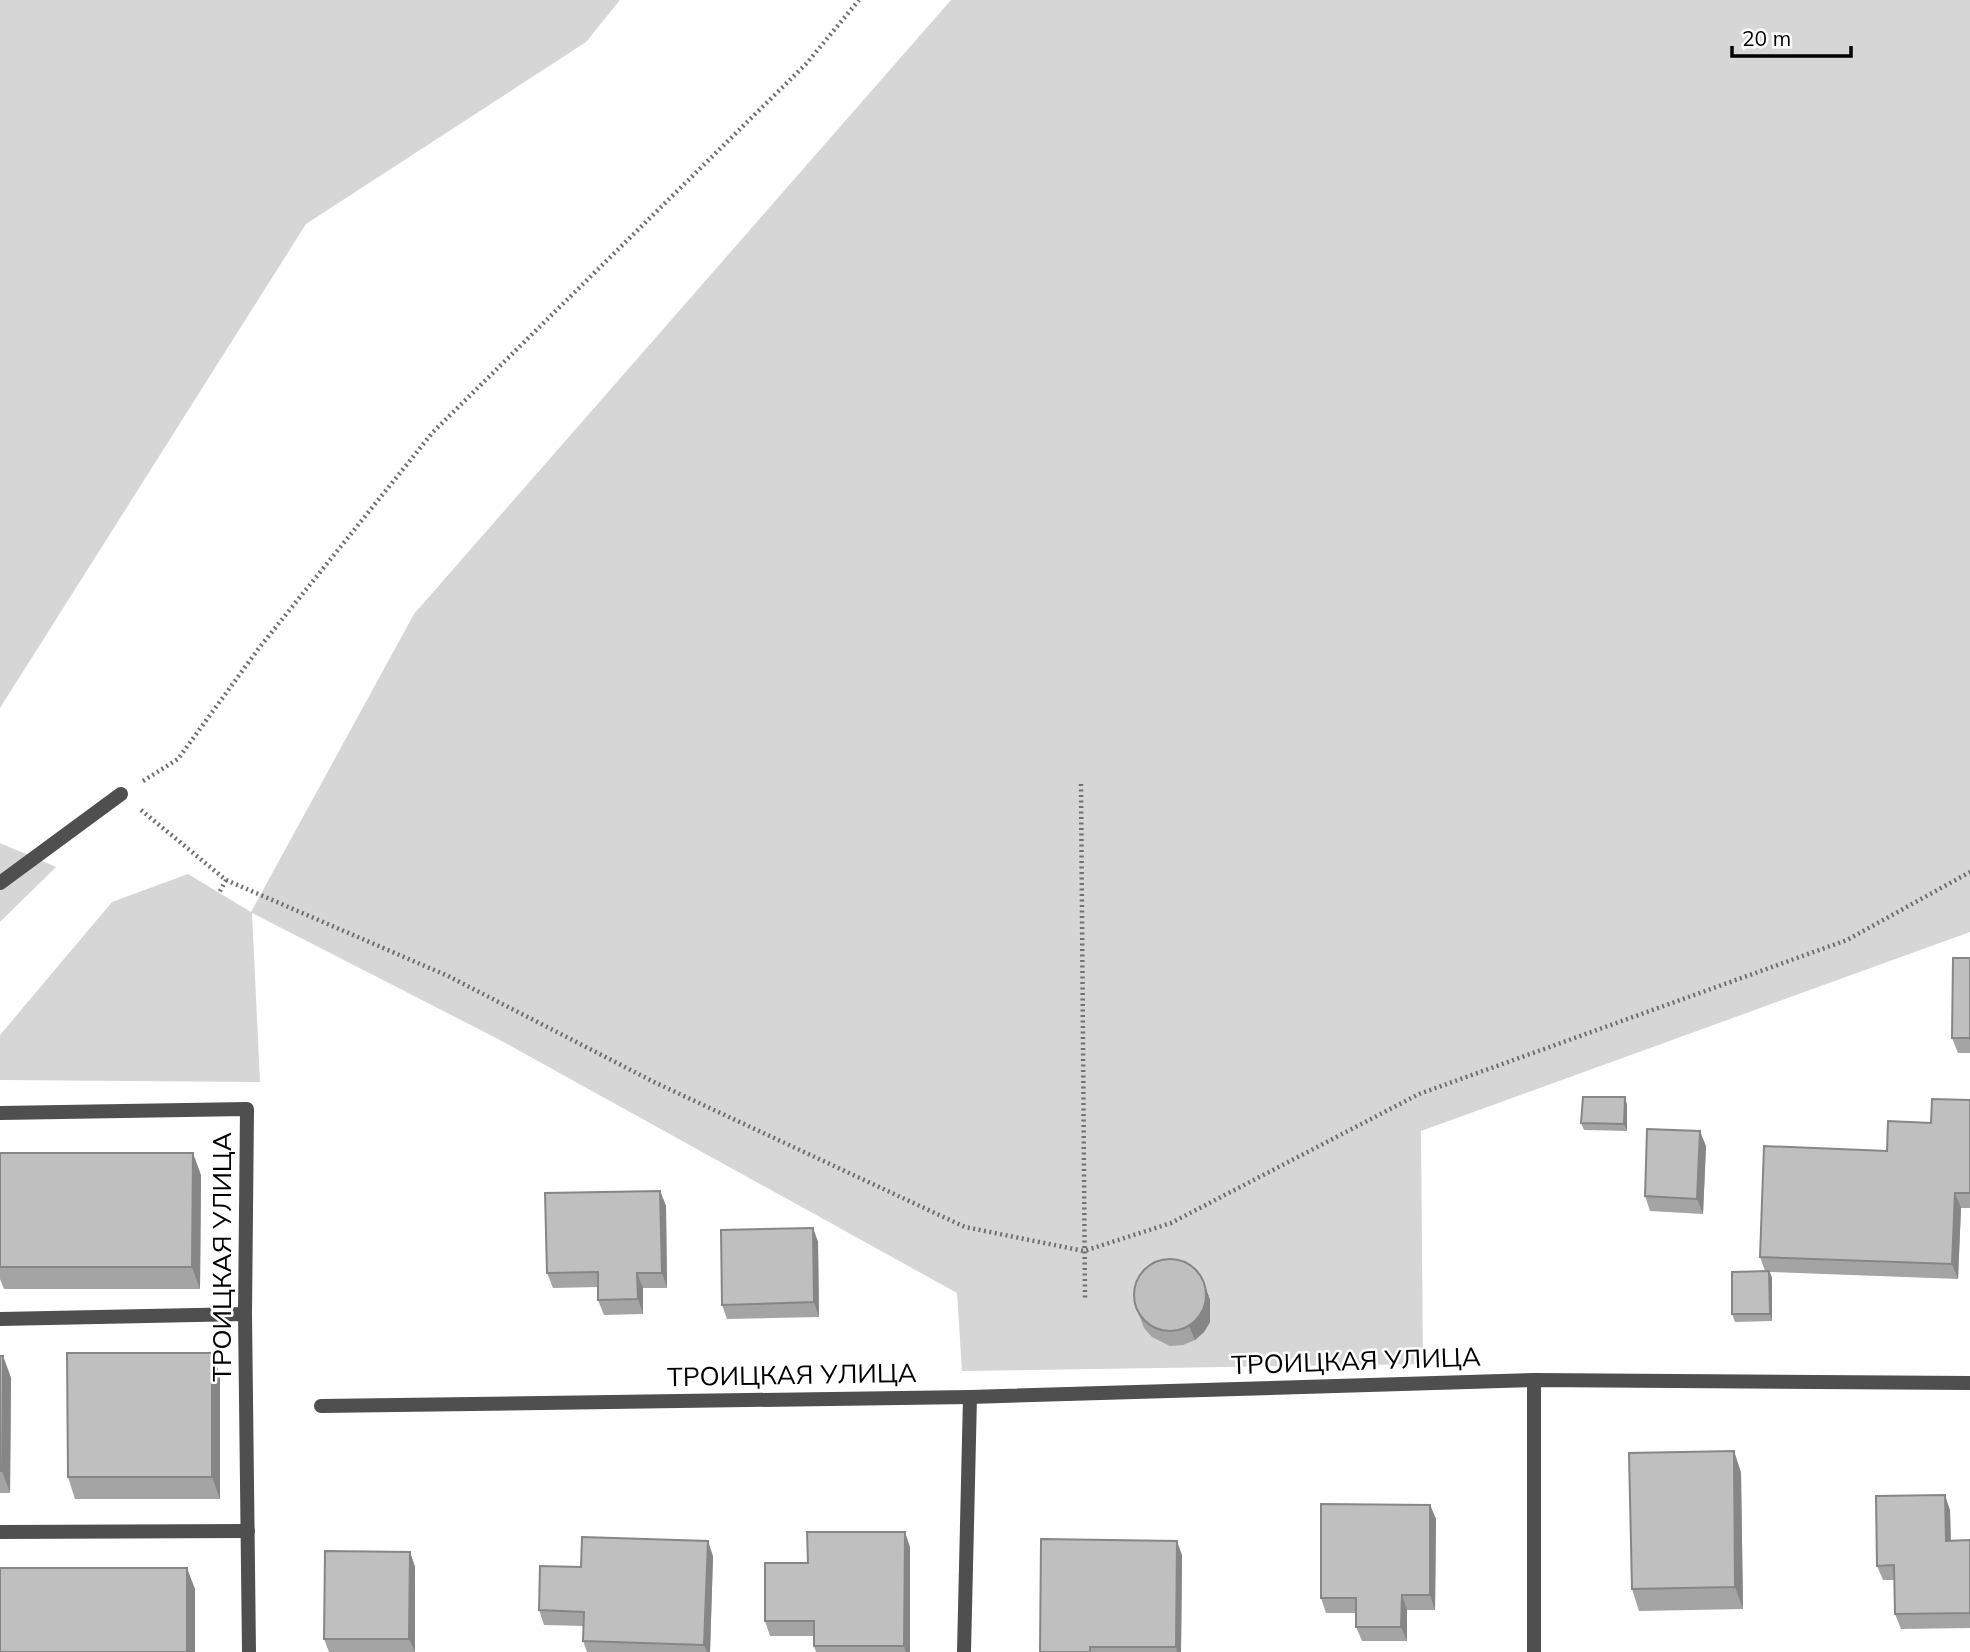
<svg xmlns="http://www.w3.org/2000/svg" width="1970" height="1652" font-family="Mulish,sans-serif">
<rect width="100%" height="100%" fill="#fff"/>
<g fill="#d6d6d6">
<polygon points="0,0 620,0 586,42 306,224 0,708"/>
<polygon points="951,0 1970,0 1970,932 1421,1131 1423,1364 962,1371 957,1293 498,1039 252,913 260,1082 0,1080 0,1035 112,902 188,874 251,912 414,614"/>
<polygon points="0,843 56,867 0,922"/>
</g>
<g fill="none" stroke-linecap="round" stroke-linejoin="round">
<g stroke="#717171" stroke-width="4.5" stroke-dasharray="2 3.5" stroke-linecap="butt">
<polyline points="143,781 178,759 259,648 433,432 806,64 859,0"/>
<polyline points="1081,784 1085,1300"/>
<polyline points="141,810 226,880 219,893"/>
<polyline points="226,880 448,976 656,1083 965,1227 1084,1251 1171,1223 1419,1094 1847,940 1970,872"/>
</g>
<g stroke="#4f4f4f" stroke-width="14">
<polyline points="0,883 121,794"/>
<polyline points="0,1319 245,1314"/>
<polyline points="0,1532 248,1531"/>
</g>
<g stroke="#4f4f4f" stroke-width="14">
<polyline points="0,1113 247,1109 245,1314 249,1652"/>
<polyline points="321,1406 970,1397 1534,1380 1970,1383"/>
<polyline points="964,1652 970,1397"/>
<polyline points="1534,1652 1534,1380"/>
</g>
</g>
<g fill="#a4a4a4">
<polygon points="1970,958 1970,1053 1958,1053 1952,1038"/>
<polygon points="1625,1097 1627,1105 1627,1131 1584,1130 1581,1123"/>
<polygon points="1970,1100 1970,1208 1961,1208 1958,1279 1770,1272 1772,1278 1772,1321 1735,1322 1732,1314 1765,1271 1760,1257 1887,1151"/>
<polygon points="1706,1146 1703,1214 1650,1211 1645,1196"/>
<polygon points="0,1153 201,1175 200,1289 4,1289 0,1279"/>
<polygon points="660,1191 666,1206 667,1288 643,1288 643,1314 604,1315 598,1300 598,1287 553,1288 547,1273"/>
<polygon points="813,1228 818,1242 819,1317 727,1319 722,1305"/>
<polygon points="1205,1286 1210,1300 1210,1322 1204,1332 1195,1340 1183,1345 1170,1346 1152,1337 1144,1328 1134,1301"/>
<polygon points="212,1353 220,1375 220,1499 75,1499 68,1477"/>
<polygon points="0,1356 3,1356 11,1378 10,1493 0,1493"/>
<polygon points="1734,1451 1741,1473 1743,1609 1639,1611 1632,1589"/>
<polygon points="1430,1505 1436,1519 1435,1610 1407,1610 1407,1641 1362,1641 1356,1627 1356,1613 1326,1613 1321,1598"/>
<polygon points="1950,1510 1951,1541 1970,1541 1970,1628 1901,1629 1895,1614 1894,1580 1883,1580 1877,1566"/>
<polygon points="910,1547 910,1652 816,1652 814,1646 814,1636 770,1636 765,1621 808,1563"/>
<polygon points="410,1552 415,1567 415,1652 329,1652 324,1639"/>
<polygon points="1182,1555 1181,1652 1040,1652"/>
<polygon points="713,1556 710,1652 587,1652 583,1641 584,1626 544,1625 539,1610 581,1567"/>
</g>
<g fill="#868686">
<polygon points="1625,1097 1627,1105 1627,1131 1624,1124"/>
<polygon points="1700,1131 1706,1146 1703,1214 1697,1199"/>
<polygon points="193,1153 201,1175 200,1289 192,1267"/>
<polygon points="660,1191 666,1206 667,1288 662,1273"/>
<polygon points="1955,1193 1961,1208 1958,1279 1952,1264"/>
<polygon points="813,1228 818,1242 819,1317 814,1302"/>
<polygon points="1769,1271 1772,1278 1772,1321 1770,1314"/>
<polygon points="637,1273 643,1288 643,1314 638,1299"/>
<polygon points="1205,1286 1210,1300 1210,1322 1204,1332 1195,1340 1189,1326"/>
<polygon points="212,1353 220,1375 220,1499 212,1477"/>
<polygon points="3,1356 11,1378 10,1493 2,1471"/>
<polygon points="1734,1451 1741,1473 1743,1609 1735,1587"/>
<polygon points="1945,1495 1950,1510 1951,1556 1946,1541"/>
<polygon points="1430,1505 1436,1519 1435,1610 1430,1595"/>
<polygon points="905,1532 910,1547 910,1652 906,1652 904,1646"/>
<polygon points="708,1541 713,1556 710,1652 707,1652 704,1645"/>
<polygon points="1177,1541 1182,1555 1181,1652 1177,1652 1176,1647"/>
<polygon points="410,1552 415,1567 415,1652 409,1639"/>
<polygon points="187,1568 195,1589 195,1652 187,1652"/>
<polygon points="1402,1595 1407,1610 1407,1641 1401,1627"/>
</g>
<g fill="#bfbfbf" stroke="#868686" stroke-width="2">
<polygon points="1953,958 1970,958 1970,1038 1952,1038"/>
<polygon points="1583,1097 1625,1097 1624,1124 1581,1123"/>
<polygon points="1932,1099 1970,1100 1970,1193 1955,1193 1952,1264 1760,1257 1764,1146 1887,1151 1888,1121 1931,1123"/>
<polygon points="1647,1129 1700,1131 1697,1199 1645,1196"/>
<polygon points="0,1153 193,1153 192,1267 0,1267"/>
<polygon points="660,1191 662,1273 637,1273 638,1299 598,1300 598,1272 547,1273 545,1193"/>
<polygon points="813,1228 814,1302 722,1305 721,1230"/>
<circle cx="1170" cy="1295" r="36"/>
<polygon points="1769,1271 1770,1314 1732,1314 1732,1272"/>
<polygon points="67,1353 212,1353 212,1477 68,1477"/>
<polygon points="0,1356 3,1356 2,1471 0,1471"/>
<polygon points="1734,1451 1735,1587 1632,1589 1629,1453"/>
<polygon points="1945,1495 1946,1541 1970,1540 1970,1613 1895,1614 1894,1565 1877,1566 1876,1496"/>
<polygon points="1321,1504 1430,1505 1430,1595 1402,1595 1401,1627 1356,1627 1356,1598 1321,1598"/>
<polygon points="807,1532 905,1532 904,1646 814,1646 814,1621 765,1621 765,1563 808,1563"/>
<polygon points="582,1537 708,1541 704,1645 583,1641 584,1612 539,1610 540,1566 581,1567"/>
<polygon points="1041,1539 1177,1541 1176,1647 1090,1647 1090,1652 1040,1652"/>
<polygon points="325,1551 410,1552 409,1639 324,1639"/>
<rect x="0" y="1568" width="187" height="84"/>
</g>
<g text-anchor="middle" stroke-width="5" stroke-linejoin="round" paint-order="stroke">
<g font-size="26" fill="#000" stroke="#fff">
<text transform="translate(222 1257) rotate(-90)" y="9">ТРОИЦКАЯ УЛИЦА</text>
<text transform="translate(1356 1361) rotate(-2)" y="9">ТРОИЦКАЯ УЛИЦА</text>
<text transform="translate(792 1375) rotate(-1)" y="9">ТРОИЦКАЯ УЛИЦА</text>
</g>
</g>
<path d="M1732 46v10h119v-10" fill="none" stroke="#000000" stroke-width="3.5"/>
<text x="1742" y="46" font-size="21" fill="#000000" stroke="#ffffff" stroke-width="5" paint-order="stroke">20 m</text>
</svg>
